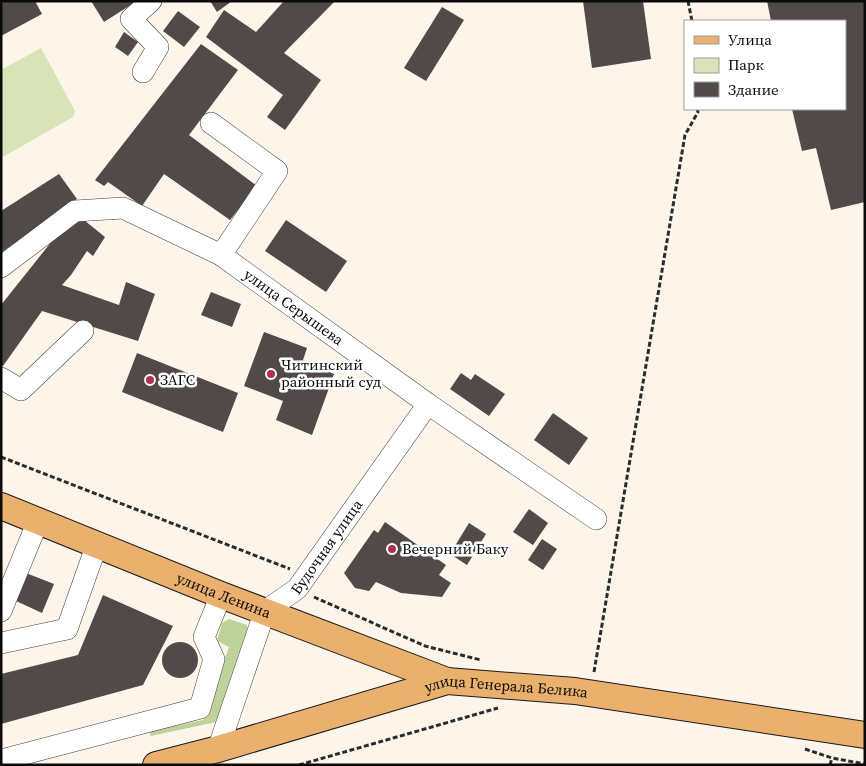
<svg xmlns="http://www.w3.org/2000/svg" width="866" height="766" font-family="'Source Serif 4',serif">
<rect width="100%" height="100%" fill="#fdf5ea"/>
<polygon fill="#d8e3b8" points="41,48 75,111 73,117 1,158 1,70"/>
<polygon fill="#bfd299" points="229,619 247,625 249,635 216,722 151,736 149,731 203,720 229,647 217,641 222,623"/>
<g fill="#524a48">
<polygon points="1,1 35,1 42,14 1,36"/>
<polygon points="91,1 137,1 104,22"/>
<polygon points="210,1 232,1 217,12"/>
<polygon points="284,1 335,1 284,53 321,80 285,130 267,117 283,95 206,37 224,10 256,32"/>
<polygon points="583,1 643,1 651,59 592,68"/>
<polygon points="767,1 865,1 865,202 831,210 816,148 802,151 792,109 845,109 845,21 771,21"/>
<polygon points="442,7 464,20 426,81 404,68"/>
<polygon points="178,11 200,27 184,47 163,31"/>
<polygon points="124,32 138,42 128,56 115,47"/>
<polygon points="201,44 238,70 189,135 257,186 230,220 164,174 142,206 108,182 104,186 95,180"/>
<polygon points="59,174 77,199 1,253 1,211"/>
<polygon points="79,216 105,237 93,256 87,251 71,275 62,285 119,305 126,282 155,294 138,341 42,311 3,366 1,365 1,305 64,226 68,230"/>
<polygon points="286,220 347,261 326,292 265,251"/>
<polygon points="211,292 241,304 232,327 201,315"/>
<polygon points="264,332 307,348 303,360 334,374 312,435 276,420 283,401 244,386"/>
<polygon points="137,353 238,393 223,432 122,392"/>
<polygon points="461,373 471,380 475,374 505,394 489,416 450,389"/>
<polygon points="553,413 588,438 569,465 534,440"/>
<polygon points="529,509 548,523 533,545 513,532"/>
<polygon points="385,522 446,565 439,575 451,583 442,597 401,593 376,582 369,591 355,588 344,573 374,530 378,533"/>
<polygon points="469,523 486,534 467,565 450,554"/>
<polygon points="542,539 557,549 543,570 528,560"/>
<polygon points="26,573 54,584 42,613 14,600"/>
<polygon points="103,595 173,626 143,685 1,724 1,674 78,655"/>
<circle cx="180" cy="660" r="18"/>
</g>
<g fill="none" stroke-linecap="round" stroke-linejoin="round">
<g stroke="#3d3d3d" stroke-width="22">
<g id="minor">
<polyline points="143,72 158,47 131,19 151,1"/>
<polyline points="211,123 277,171 221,255"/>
<path id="s1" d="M1 267 75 211 123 208 221 255 428 404 596 519"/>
<polyline points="1,378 21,390 83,331"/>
<polyline points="1,611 38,521"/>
<polyline points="1,643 67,629 97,544"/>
<path id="s2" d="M218 749 265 611 297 589 428 404"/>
<polyline points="1,760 200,708 214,659 204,637 221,595"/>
</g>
</g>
<g stroke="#1b1b1b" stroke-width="28">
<g id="major">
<path id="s3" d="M1 506 221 595 447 681"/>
<path id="s4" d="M156 765 218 749 447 681 575 691 865 735"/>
</g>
</g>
<g stroke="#2c2c2c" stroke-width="3" stroke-dasharray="5 2.5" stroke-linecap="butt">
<polyline points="688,1 692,21"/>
<polyline points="1,457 290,569"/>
<polyline points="314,597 425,646 481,660"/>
<polyline points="594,672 685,135 698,112 697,109"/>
<polyline points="805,749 832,758 865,764"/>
<polyline points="299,765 498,708"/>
<polyline points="830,765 832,758"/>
</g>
<use href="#minor" stroke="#fff" stroke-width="21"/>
<use href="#major" stroke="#eab06d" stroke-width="26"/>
</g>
<g fill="#ab3253" stroke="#fff" stroke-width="2">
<circle cx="271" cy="374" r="5"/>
<circle cx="150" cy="380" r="5"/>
<circle cx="392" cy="549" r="5"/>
</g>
<g text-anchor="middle" stroke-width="5" stroke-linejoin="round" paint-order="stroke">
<g font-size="15" fill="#0a0a0a" stroke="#fff">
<text dy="5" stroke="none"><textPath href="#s1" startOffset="339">улица Серышева</textPath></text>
<text dy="5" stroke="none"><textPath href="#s2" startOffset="236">Будочная улица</textPath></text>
<text dy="5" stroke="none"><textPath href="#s3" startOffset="240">улица Ленина</textPath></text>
<text dy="5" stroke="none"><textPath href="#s4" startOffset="362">улица Генерала Белика</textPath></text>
</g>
<g font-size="15" fill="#0a0a0a" stroke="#fff" text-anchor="start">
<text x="281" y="370">Читинский<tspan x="281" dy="17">районный суд</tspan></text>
<text x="160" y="385">ЗАГС</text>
<text x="402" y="554">Вечерний Баку</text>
</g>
</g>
<rect width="866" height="766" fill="none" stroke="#0a0a0a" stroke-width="5"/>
<rect x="684" y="20" width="162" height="90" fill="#ffffff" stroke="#9d9d9d"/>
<rect x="694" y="36" width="25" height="8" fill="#eab06d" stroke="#9d9d9d"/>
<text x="728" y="45" font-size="15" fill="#0a0a0a">Улица</text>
<rect x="694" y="58" width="25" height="15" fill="#d8e3b8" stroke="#9d9d9d"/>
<text x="728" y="70" font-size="15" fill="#0a0a0a">Парк</text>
<rect x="694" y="82" width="25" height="15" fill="#524a48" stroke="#9d9d9d"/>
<text x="728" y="95" font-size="15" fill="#0a0a0a">Здание</text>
</svg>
